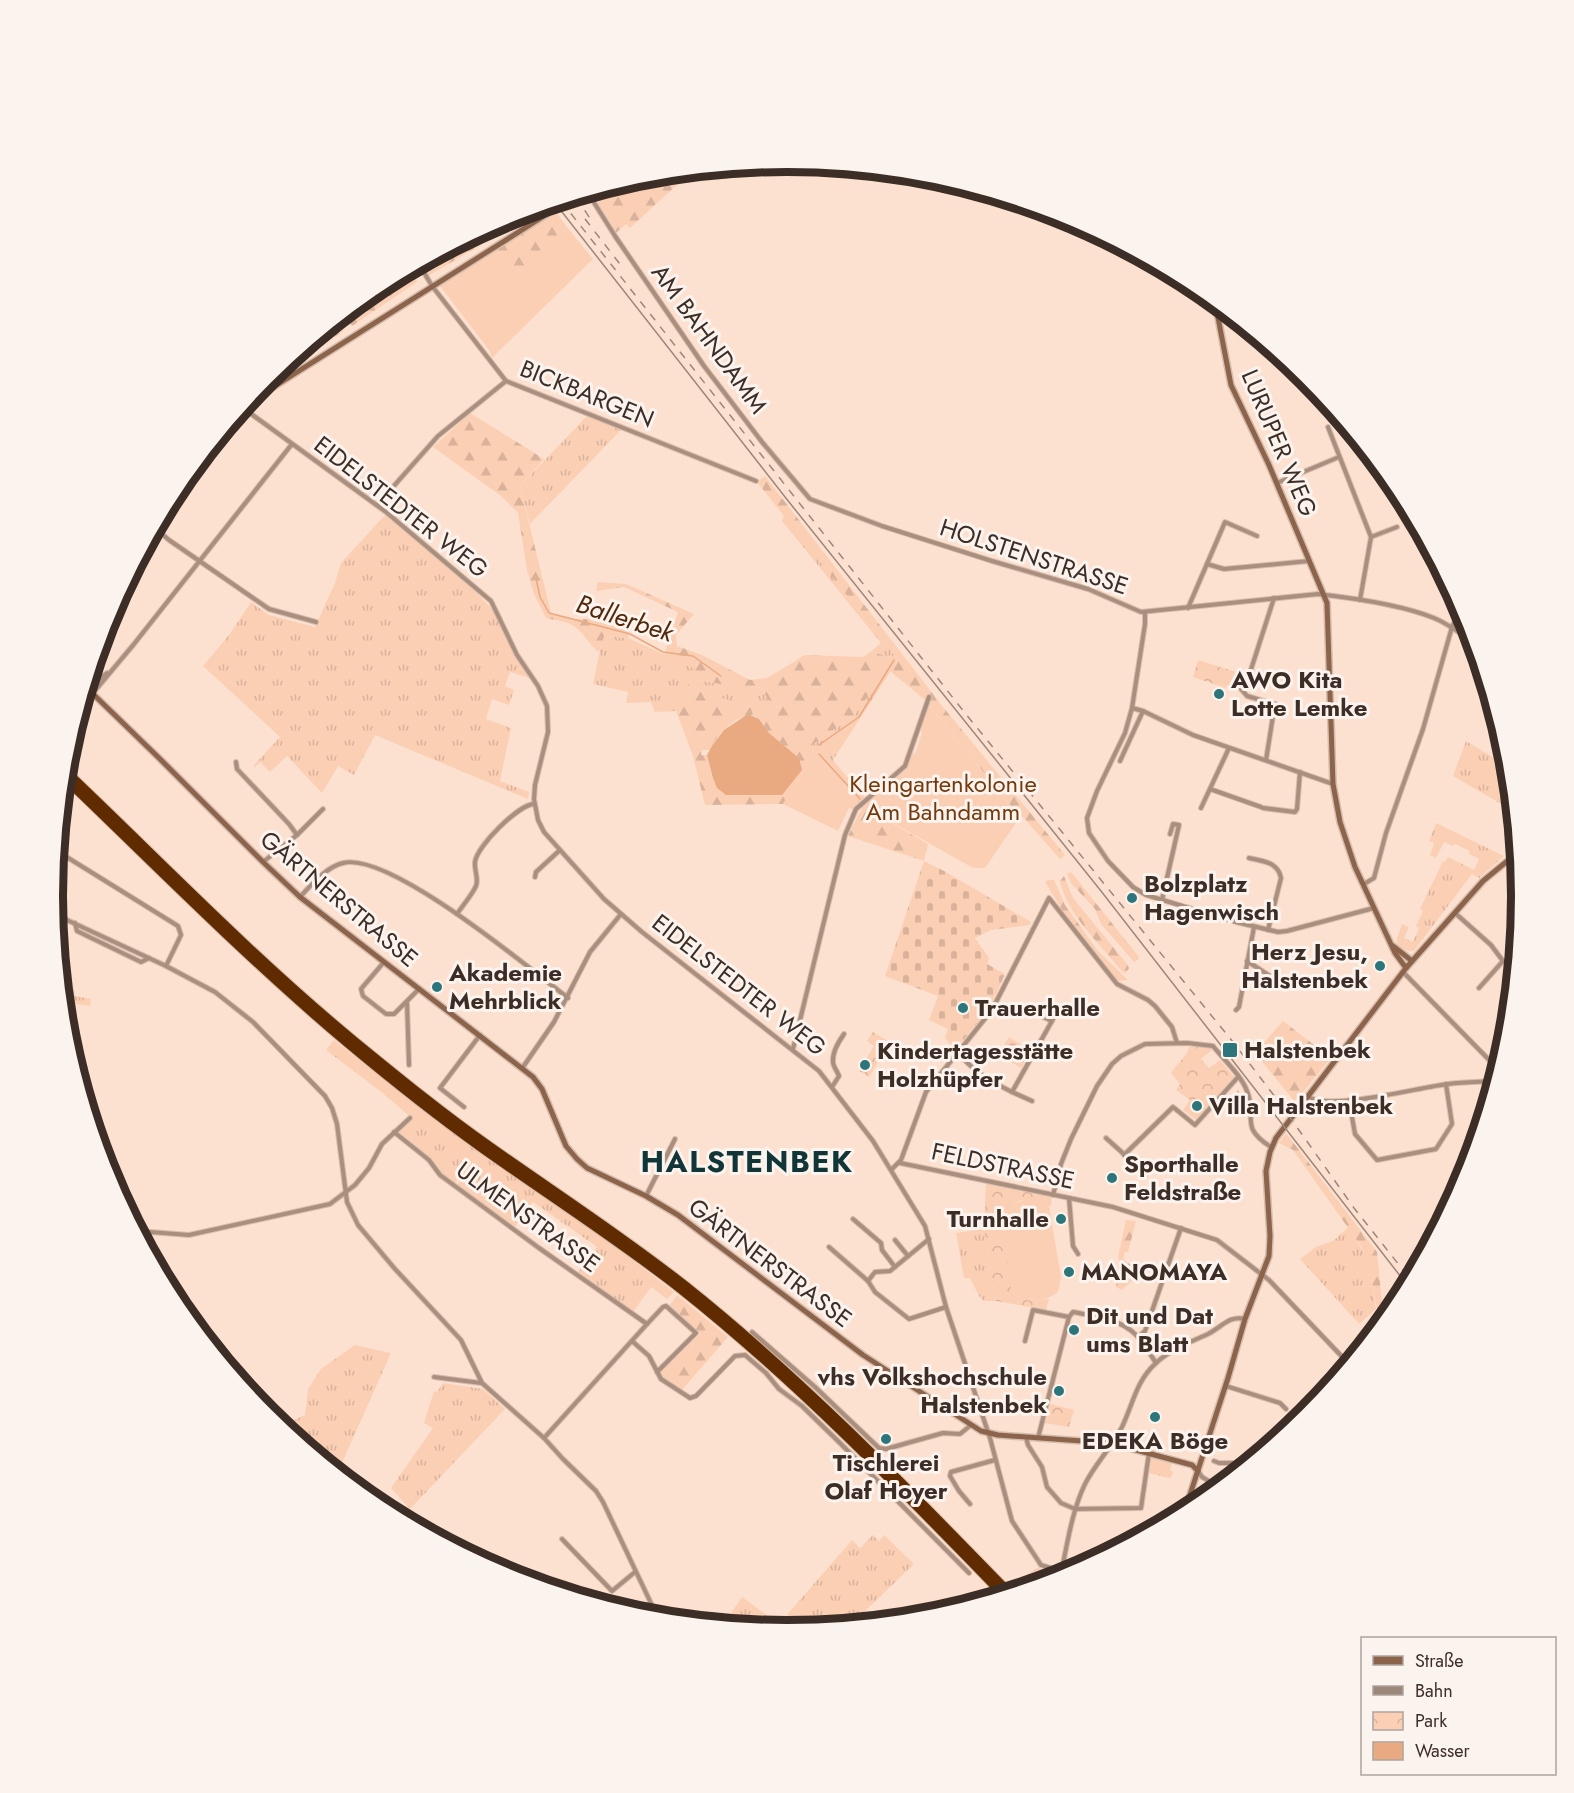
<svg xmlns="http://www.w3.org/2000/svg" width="1574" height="1793" font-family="Jost,sans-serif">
<defs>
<pattern id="grass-tufts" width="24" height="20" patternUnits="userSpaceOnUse" patternTransform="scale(1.5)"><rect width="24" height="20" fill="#fbcfb4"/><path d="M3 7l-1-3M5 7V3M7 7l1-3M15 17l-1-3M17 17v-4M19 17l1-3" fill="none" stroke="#d8b29b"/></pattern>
<pattern id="forest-firs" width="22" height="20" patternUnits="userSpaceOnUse" patternTransform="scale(1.5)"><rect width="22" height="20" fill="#fbcfb4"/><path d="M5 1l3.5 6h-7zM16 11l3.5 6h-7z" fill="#d8b29b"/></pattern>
<pattern id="cemetery-stones" width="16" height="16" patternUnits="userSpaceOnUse" patternTransform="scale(1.5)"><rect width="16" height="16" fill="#fbcfb4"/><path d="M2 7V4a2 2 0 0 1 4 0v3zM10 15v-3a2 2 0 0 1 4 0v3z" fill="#d8b29b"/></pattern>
<pattern id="park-crowns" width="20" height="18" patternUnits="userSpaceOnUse" patternTransform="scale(1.5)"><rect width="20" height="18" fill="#fbcfb4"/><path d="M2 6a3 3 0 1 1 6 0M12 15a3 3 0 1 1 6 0" fill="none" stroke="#d8b29b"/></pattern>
</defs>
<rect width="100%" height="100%" fill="#fde1d0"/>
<g fill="url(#grass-tufts)">
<polygon points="587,416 621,430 530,524 520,486"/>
<polygon points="385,515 473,589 492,609 519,662 530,678 510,672 505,686 514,690 509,705 492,699 486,719 511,728 500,781 529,792 528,799 375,735 354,775 338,766 322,793 287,756 270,772 260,762 253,769 255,764 280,737 203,666 229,635 251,602 269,615 315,627 335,583 341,563"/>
<polygon points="784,515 898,660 833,760 865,798 859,803 814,755 812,745 855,714 890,658 872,651 881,643 782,521"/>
<polygon points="603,636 628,638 696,669 676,711 655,712 651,702 626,703 628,692 593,684"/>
<polygon points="699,680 750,690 753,686 761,688 769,700 775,704 778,709 759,719 753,715 751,708 701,691 695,687 695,682"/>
<polygon points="1466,741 1509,767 1513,811 1453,776"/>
<path d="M1436 823 1504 856 1479 878 1472 874 1414 951C1406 952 1400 948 1396 941L1402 924 1409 927 1404 938 1413 942 1419 928 1416 926 1423 911 1420 909 1443 861 1445 862 1448 857 1474 870 1479 859 1469 854 1470 851 1455 844 1453 846 1444 842 1436 858 1430 855 1434 843 1429 841Z"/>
<polygon points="58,953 69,958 75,996 91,999 90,1006 63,1002"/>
<polygon points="334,1040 442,1125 597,1233 674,1292 667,1299 651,1287 633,1312 578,1272 597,1247 533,1202 515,1227 457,1185 459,1182 457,1180 455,1183 439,1171 433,1160 399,1132 413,1119 380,1091 326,1050"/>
<polygon points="1349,1227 1369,1262 1376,1309 1359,1324 1300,1259 1316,1247 1333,1241"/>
<polygon points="984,1229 996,1301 984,1301 979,1296 970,1278 964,1278 956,1233"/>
<path d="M355 1345 391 1353 341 1465C312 1453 304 1452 290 1422L305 1415 308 1389 321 1369Z"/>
<polygon points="443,1383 483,1389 505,1409 410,1509 391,1488 433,1428 424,1423 434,1391 437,1392"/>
<polygon points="1150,1457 1172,1463 1170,1470 1173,1472 1171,1478 1148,1473"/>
<polygon points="873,1535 879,1541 884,1535 914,1564 859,1617 866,1623 787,1631 723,1625 742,1597 779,1624 852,1540 860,1548"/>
</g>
<g fill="url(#forest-firs)" fill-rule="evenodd">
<polygon points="692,171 630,228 626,224 616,233 591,192 644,176"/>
<polygon points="551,204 428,276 421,263 506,218"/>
<polygon points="556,212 567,227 523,277 488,254"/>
<polygon points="413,271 417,282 352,326 348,320 370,306 379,295 401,282 400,276"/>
<polygon points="336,321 344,331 266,379 314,339 330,329 329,327"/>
<path d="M470 413 544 459 520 486 551 613 576 619H594L630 632 628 638 604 636 599 652C589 645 585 634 575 627 568 621 554 620 546 618L534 594 527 570 518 513 501 496 433 447Z"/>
<polygon points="765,476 943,707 1065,855 1060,859 1022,816 1020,817 925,700 890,671 898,660 757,482"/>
<path d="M598 582 626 584 694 614 676 635 677 646 702 655 750 680 767 678 805 655 863 657 872 651 890 658 872 690 855 714 812 745 814 755 783 804 705 805 693 756 676 711 695 669 664 655 678 612 624 587 596 591ZM699 680 750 690 753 686 761 688 769 701 775 704 778 708 759 719 769 733 799 758 782 795H726L713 778 707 755H701L702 750H710C716 736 736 714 753 715L751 708 701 691 695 687V682Z"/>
<polygon points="863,806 928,844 924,861 848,836"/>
<polygon points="1071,872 1139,957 1138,960 1134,962 1101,924 1095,909 1071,883 1067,874"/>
<path d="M1064 876 1073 898 1127 964 1129 968 1127 972 1124 973 1119 968C1099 942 1067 915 1060 881Z"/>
<polygon points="1048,880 1054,880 1065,905 1098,951 1128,980 1117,981 1067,918 1045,882"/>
<polygon points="1283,1021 1331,1058 1295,1102 1255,1053"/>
<path d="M1286 1133 1377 1252 1382 1302 1389 1315 1382 1324C1372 1298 1373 1271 1361 1246L1293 1150 1279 1143Z"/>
<polygon points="1126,1220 1136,1221 1128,1252 1125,1252 1123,1259 1131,1265 1138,1275 1122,1290 1116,1287 1119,1261 1118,1257"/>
<polygon points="677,1295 728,1337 682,1390 663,1378 660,1373 700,1334 670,1305"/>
<polygon points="1039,1567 1043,1571 1054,1573 1052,1580 1017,1591 1012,1584"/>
</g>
<polygon fill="url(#cemetery-stones)" points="924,861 944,871 1031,922 1030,925 991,930 975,938 989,958 987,964 1005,974 990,1008 955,1050 945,1038 948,1029 929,1020 938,996 885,976"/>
<g fill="url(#park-crowns)">
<polygon points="1198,660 1236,672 1236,681 1234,687 1227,685 1226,688 1193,677"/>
<polygon points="873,1032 890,1042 869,1077 859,1071 874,1046 867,1041"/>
<polygon points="1009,1037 1031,1051 1021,1068 998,1054"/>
<path d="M1189 1047H1208L1212 1050 1201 1059 1209 1068 1220 1060 1234 1077 1196 1120 1183 1110 1190 1100 1176 1090 1180 1084 1171 1073C1176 1064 1187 1057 1189 1047Z"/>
<path d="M986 1180 1052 1195 1051 1206C1025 1199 1021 1192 1002 1218L1013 1293C1023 1302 1037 1301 1049 1299L1046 1310 996 1301 984 1229Z"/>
<polygon points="1050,1404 1074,1410 1069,1427 1045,1423"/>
</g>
<g fill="#fbcfb4">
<polygon points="567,227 593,259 492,358 489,350 440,286 488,254 523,276"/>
<polygon points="928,704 1020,817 985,868 973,868 863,806 907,768 912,753 915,754 922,733 920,729"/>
<polygon points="814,755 859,803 854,810 849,808 838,831 783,804"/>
<path d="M1026 1199 1039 1201 1049 1206 1061 1277 1058 1292C1046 1301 1032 1304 1017 1297L1011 1290 1002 1218 1009 1206Z"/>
</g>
<polygon fill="#e9a981" points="748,714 759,719 769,733 799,758 802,770 782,795 726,795 717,788 713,778 707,755 712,746 724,730"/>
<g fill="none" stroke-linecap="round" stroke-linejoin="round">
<g stroke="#e9a981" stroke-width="1.5">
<polyline points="536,578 540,597 549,613 630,634 663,652 693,656 721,676"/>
<polyline points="819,745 859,717 894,660"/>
<polyline points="819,754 860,799"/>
<polyline points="1238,1091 1243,1111"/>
</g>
<g stroke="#d6bdae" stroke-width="6">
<g id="street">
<path d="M588 193 615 236 704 366 762 442 810 499 882 526 992 561 1088 589 1141 612 1318 594C1353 598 1402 605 1434 618 1449 624 1461 634 1474 643"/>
<polyline points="419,264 432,286 506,381 756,481"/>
<polyline points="243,408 386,512 491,601 517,655 538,686 547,706 548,732 535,785 534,799 538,820 544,832 604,899 642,932 819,1071 873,1141 925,1226 946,1307 990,1438 1012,1521 1041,1565 1061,1571"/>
<polyline points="1328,427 1371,537 1360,600"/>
<polyline points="1277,483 1339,457"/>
<polyline points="377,505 438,436 506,381"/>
<polyline points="155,528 169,540 269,609 316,622"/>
<polyline points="1371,537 1397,527"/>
<polyline points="1207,564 1224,569 1309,561"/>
<polyline points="1188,608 1225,522 1257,536"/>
<polyline points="1145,612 1145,624 1132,708 1125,733 1097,791 1087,818 1089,833 1108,861 1133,887 1146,895 1236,922 1278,932 1287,931 1374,908"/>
<polyline points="87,689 107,673"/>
<polyline points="93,693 134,644 292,444"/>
<polyline points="1132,708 1143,711 1193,735 1333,784"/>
<polyline points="1266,760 1273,716 1278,705 1247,696 1241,689 1246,685 1274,598"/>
<polyline points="1120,761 1143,711"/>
<polyline points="236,762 237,769 289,824 297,835"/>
<polyline points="1210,789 1261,807"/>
<polyline points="1201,808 1229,748"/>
<polyline points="1263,808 1295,812 1297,809 1300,772"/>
<polyline points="57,851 178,926 181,935 166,966"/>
<path d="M1249 858C1263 861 1278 862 1281 878L1268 930"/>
<polyline points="263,862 297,835 323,809"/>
<polyline points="535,877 536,872 560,850"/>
<polyline points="1364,884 1374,878 1386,833 1423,729 1452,627 1461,608"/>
<path d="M300 897C311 885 326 867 343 863 389 851 529 968 568 998"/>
<polyline points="1162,900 1179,825 1173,824 1170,834"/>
<polyline points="1455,913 1491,945 1503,961 1479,988"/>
<polyline points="54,914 166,966 215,992 253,1022 325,1096 332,1108 337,1124 347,1202 358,1225 395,1269 461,1340 482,1383 544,1438 563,1459 596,1491 603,1502 658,1618"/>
<path d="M457 914C463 905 472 895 476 886 479 879 474 870 475 862 477 846 518 805 534 804"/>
<polyline points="75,923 77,931 141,962 149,958"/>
<polyline points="1247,961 1285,986"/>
<polyline points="384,962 361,989 363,996 386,1014 394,1014 419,989"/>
<polyline points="1403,972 1498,1069"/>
<polyline points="407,1003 409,1065"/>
<polyline points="1236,1010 1239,1007 1254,927"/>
<polyline points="793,1049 845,835 856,809 905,766 929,697"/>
<path d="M958 1052C972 1071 992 1082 1012 1092 1027 1065 1042 1039 1057 1012L1044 1008 1040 1010 1041 1016 1052 1021"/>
<polyline points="523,1067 554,1022 590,952 621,914"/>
<path d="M832 1087 839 1076C837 1071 833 1066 833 1062 832 1052 839 1041 844 1034"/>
<polyline points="1012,1092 1032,1101"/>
<path d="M1307 1096C1329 1112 1419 1087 1448 1084 1464 1082 1479 1082 1495 1081"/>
<polyline points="1349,1100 1355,1134 1377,1160 1436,1149 1452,1124 1446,1084"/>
<polyline points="464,1107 440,1088 480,1035"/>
<polyline points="394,1132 429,1160 440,1175 539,1248 647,1324"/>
<polyline points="1106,1138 1146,1174"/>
<polyline points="1124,1155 1173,1107 1195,1125 1238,1077"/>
<polyline points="900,1163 1113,1207 1217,1240 1269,1280 1349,1364"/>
<polyline points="892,1169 901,1160 926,1092 992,1010 1049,898 1117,984 1148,1000 1155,1006 1172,1027 1177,1043"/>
<path d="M1053 1195 1061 1164 1071 1139 1097 1086 1112 1064 1121 1056 1145 1044 1187 1043 1213 1046C1224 1060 1241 1075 1247 1091 1258 1118 1238 1126 1271 1147"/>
<polyline points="646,1196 675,1139"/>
<polyline points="1069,1198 1073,1246 1078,1254"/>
<polyline points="853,1219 881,1243 882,1250 895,1267"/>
<polyline points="137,1231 189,1235 330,1204 355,1185 369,1168 382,1144 410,1118"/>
<polyline points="895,1240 908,1256"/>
<polyline points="829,1247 868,1281 875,1272 890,1271 929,1239"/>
<polyline points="868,1281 875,1292 909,1319 946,1307"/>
<polyline points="752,1332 815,1387 879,1448 886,1449 943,1433 960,1434 971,1425"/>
<polyline points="1138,1337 1145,1331 1181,1228"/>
<polyline points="632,1341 649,1356 661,1379 690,1398 696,1396 735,1356 745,1355 766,1373 779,1389 802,1406 840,1443 969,1573"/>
<polyline points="1025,1341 1033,1310 1069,1317"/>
<polyline points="434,1377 481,1383"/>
<polyline points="1226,1386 1280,1403 1286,1409"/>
<polyline points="1026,1437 1028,1445 1042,1467 1047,1487 1061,1503 1075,1509 1141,1508 1149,1453"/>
<polyline points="544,1438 647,1324 663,1307 666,1306 696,1333 657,1372"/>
<path d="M1038 1438 1069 1317 1073 1312C1094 1316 1121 1319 1136 1335 1144 1343 1150 1354 1156 1363"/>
<polyline points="1214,1461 1219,1463 1249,1463"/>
<polyline points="1198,1471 1202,1477 1219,1487"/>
<polyline points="970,1504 959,1491 950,1476 951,1472 995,1460"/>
<polyline points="562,1539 612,1591 635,1572"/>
<path d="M1060 1578C1067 1547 1071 1513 1085 1484 1095 1464 1112 1447 1122 1427 1133 1404 1136 1381 1156 1363 1171 1349 1191 1342 1208 1334 1222 1327 1229 1315 1245 1319"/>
</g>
</g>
<g stroke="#d6bdae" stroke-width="8">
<g id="secondary">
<polyline points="1215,302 1231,385 1269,465 1327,603 1333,784 1340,822 1355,867 1395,953 1406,968"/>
<polyline points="245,405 574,197"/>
<polyline points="91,692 159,758 263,862 300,897 533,1077 542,1089 566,1146 577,1159 587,1168 646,1196 678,1215 863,1355 981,1431 998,1435 1110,1443 1192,1465 1198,1471"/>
<polyline points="1393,946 1412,961"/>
<polyline points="1184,1513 1228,1378 1245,1319 1269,1256 1270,1236 1266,1171 1270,1152 1276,1138 1406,968 1483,881 1517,853"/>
</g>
</g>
<g stroke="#d6bdae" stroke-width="10">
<g id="highway">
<polyline points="86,691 87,689"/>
<polyline points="82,703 92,694"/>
<path d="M65 770C161 861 253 957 355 1041 399 1077 443 1113 490 1146 555 1192 622 1235 685 1285 802 1378 906 1486 1010 1593"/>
<path d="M64 778C158 868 248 960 348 1044 391 1080 435 1115 481 1148 547 1195 616 1239 680 1289 796 1381 900 1489 1003 1595"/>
</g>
</g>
<use href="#street" stroke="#ab8f7e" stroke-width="4"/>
<use href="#secondary" stroke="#8c644c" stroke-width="5"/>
<use href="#highway" stroke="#602b00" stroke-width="8"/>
<polyline stroke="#9c877b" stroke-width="1.5" points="555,203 789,502 1101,891 1408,1286"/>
<g stroke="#9c877b" stroke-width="1.5" stroke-dasharray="8 8" stroke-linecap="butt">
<polyline points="576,197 593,223"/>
<polyline points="561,201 965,713 1233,1042 1282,1106 1354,1208 1411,1280"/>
<polyline points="585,219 623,268"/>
</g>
</g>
<g fill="#2b757b" stroke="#faf3ee" stroke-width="2">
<circle cx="1219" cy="694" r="6"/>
<circle cx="1132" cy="898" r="6"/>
<circle cx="1380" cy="966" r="6"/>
<circle cx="437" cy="987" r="6"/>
<circle cx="963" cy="1008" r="6"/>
<rect x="1222" y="1042" width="16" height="16" rx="3"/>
<circle cx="865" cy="1065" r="6"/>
<circle cx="1197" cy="1106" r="6"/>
<circle cx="1112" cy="1178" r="6"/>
<circle cx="1061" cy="1219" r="6"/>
<circle cx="1069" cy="1272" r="6"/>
<circle cx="1074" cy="1330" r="6"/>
<circle cx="1059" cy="1391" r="6"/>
<circle cx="1155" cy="1417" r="6"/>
<circle cx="886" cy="1439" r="6"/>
</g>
<g text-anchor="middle" stroke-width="6" stroke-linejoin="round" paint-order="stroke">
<g font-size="24" fill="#3c2e26" stroke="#faf3ee">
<text transform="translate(709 339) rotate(54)" y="8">AM BAHNDAMM</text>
<text transform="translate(587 394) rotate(22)" y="8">BICKBARGEN</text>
<text transform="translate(1279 443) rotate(67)" y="8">LURUPER WEG</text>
<text transform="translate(401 507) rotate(38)" y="8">EIDELSTEDTER WEG</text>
<text transform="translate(1034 557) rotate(18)" y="8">HOLSTENSTRASSE</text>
<text transform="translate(339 899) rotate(40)" y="8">GÄRTNERSTRASSE</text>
<text transform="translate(739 985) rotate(38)" y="8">EIDELSTEDTER WEG</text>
<text transform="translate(1003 1166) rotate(12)" y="8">FELDSTRASSE</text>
<text transform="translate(528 1217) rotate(36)" y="8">ULMENSTRASSE</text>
<text transform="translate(770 1263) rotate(37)" y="8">GÄRTNERSTRASSE</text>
</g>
<g font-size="24" font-weight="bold" fill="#3c2e26" stroke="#faf3ee" text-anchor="start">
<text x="1231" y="688">AWO Kita<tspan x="1231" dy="28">Lotte Lemke</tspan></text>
<text x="1144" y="892">Bolzplatz<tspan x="1144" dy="28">Hagenwisch</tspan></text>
<text x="1368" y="960" text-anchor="end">Herz Jesu,<tspan x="1368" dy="28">Halstenbek</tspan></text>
<text x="449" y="981">Akademie<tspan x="449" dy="28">Mehrblick</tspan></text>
<text x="975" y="1016">Trauerhalle</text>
<text x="1244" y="1058">Halstenbek</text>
<text x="877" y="1059">Kindertagesstätte<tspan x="877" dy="28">Holzhüpfer</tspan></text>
<text x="1209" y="1114">Villa Halstenbek</text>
<text x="1124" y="1172">Sporthalle<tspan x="1124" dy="28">Feldstraße</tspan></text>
<text x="1049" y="1227" text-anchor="end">Turnhalle</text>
<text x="1081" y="1280">MANOMAYA</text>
<text x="1086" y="1324">Dit und Dat<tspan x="1086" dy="28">ums Blatt</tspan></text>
<text x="1047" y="1385" text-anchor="end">vhs Volkshochschule<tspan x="1047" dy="28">Halstenbek</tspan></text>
<text x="1155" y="1449" text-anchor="middle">EDEKA Böge</text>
<text x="886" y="1471" text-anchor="middle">Tischlerei<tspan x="886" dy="28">Olaf Hoyer</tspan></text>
</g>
<g font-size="24" fill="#743a0d" stroke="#faf3ee">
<text x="943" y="792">Kleingartenkolonie<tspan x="943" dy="28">Am Bahndamm</tspan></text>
</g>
<g font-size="26" font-style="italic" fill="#51280a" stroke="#faf3ee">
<text transform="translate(625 618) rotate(18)" y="9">Ballerbek</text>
</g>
<g font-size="30" font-weight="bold" letter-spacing="1.5" fill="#123538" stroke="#faf3ee">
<text x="747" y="1172">HALSTENBEK</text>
</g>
</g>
<path d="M0 0H1574V1793H0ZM63 896a724 724 0 1 1 1448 0a724 724 0 1 1-1448 0Z" fill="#faf3ee" fill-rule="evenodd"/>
<path fill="none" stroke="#3c2e26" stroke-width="8" d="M63 896a724 724 0 1 1 1448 0a724 724 0 1 1-1448 0Z"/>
<rect x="1361" y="1637" width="195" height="138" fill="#faf3ee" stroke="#aea49e" stroke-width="1.5"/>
<rect x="1373" y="1656" width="30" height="9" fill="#8c644c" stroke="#aea49e" stroke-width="1.5"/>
<text x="1415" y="1667" font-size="18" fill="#3c2e26">Straße</text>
<rect x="1373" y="1686" width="30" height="9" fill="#9c877b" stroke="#aea49e" stroke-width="1.5"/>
<text x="1415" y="1697" font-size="18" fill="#3c2e26">Bahn</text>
<rect x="1373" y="1712" width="30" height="18" fill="url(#park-crowns)" stroke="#aea49e" stroke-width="1.5"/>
<text x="1415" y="1727" font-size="18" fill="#3c2e26">Park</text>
<rect x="1373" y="1742" width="30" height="18" fill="#e9a981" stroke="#aea49e" stroke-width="1.5"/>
<text x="1415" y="1757" font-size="18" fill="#3c2e26">Wasser</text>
</svg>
